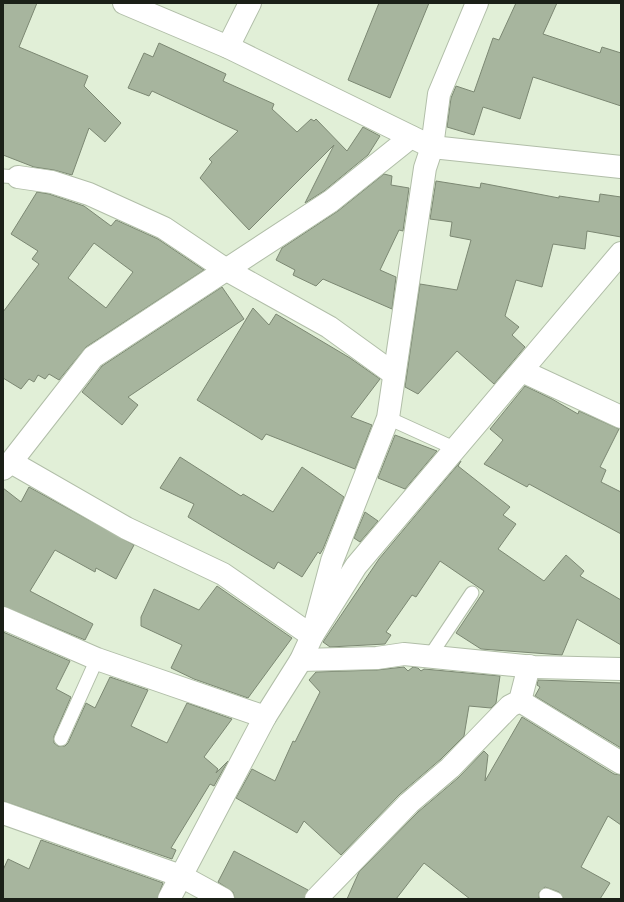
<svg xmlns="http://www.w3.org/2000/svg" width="624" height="902" font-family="'Sofia Sans Condensed',sans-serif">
<rect width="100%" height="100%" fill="#e1efd7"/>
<g fill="#a7b59e" stroke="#7c8873" fill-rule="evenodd">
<polygon points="3,3 37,3 19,47 88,76 84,86 121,123 105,142 89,128 72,175 54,170 34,167 3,155"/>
<polygon points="379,3 429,3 390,98 348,80"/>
<polygon points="516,3 557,3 543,34 600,53 602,47 621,53 621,106 533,77 520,119 483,107 474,135 447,127 451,98 456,86 474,92 493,38 499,40"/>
<polygon points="159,43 226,74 223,81 274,104 272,109 297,132 311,119 314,121 316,119 347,151 363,127 380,136 368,155 324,191 305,203 334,145 249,230 200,178 212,162 209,159 238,131 152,91 149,96 128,88 144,53 153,57"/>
<polygon points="384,174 392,176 391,185 409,188 403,231 399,230 380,270 396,277 392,309 323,279 316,286 293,275 295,270 276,260 282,248 338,211"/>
<polygon points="436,181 480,188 481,183 559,198 559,196 599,202 600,194 621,197 621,237 587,231 585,249 553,244 542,287 516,280 505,316 519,327 512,335 525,347 494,384 457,351 418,394 405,387 420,284 457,290 471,240 450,236 452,222 430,219"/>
<path d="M37 192 49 194 84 206 111 226 116 220 158 239 204 270 86 347 59 380 49 374 45 379 38 375 34 382 29 379 21 389 3 378V312L39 264 32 259 38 251 11 234ZM94 243 133 272 106 308 68 278Z"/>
<polygon points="222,287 244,319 128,397 138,405 122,425 82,392 102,366"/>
<polygon points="253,308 269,325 276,314 350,358 380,379 351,417 372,425 355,469 266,434 262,440 197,400"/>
<polygon points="525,386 552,399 578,414 579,411 619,429 600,467 606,470 601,482 621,492 621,534 529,484 527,487 484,464 503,440 490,429"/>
<polygon points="395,435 437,451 405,489 378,478"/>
<polygon points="180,457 241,496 243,494 273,512 302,467 344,497 323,549 320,554 318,552 302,577 278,562 274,569 188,517 194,504 160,488"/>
<polygon points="461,461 458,466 510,507 503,515 516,524 498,549 544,581 566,555 584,571 580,576 621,600 621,645 577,619 562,655 481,649 456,633 484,591 440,561 416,597 412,595 386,632 391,635 385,644 330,647 323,642 379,559"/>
<polygon points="29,487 134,545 116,579 96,568 95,572 55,550 30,591 93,624 85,640 3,606 3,488 21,502"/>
<polygon points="365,512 378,521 360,542 354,538"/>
<polygon points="217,586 292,638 248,698 194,679 171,668 182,645 141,626 141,617 154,589 199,610"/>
<polygon points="3,632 70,661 56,689 71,697 54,736 54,743 58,746 65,746 68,743 86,703 95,708 110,677 148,690 131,726 167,743 187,703 232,719 204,757 218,769 216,773 228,761 214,786 210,784 171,848 176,850 172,859 3,801"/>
<polygon points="404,667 408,671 413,667 418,668 421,671 424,669 500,676 496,703 491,708 469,706 464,736 441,759 400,794 341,855 304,821 297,833 236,798 252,769 275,781 293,741 295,742 320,692 309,680 316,672 377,670"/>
<polygon points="538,680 621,683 621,748 535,696 540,687 537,685"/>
<polygon points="522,717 614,774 621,775 621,825 608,816 581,867 610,883 600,899 564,899 559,892 545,887 539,892 539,899 470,899 424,863 396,899 347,899 359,872 418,812 458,778 484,751 488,755 485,781"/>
<polygon points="41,840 163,883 157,899 3,899 3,870 8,859 29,869"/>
<polygon points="234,851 308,890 304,899 235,899 233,892 218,882"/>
</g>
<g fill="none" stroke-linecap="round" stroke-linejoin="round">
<g stroke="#b1bea8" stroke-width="15">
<g id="service">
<polyline points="3,176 18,177"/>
<polyline points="388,418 456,449"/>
<polyline points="430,656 472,593"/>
<polyline points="61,739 97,659"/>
<polyline points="546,895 556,899"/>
</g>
</g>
<g stroke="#b1bea8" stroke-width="24">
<g id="minor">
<polyline points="124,3 228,47 432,147 621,167"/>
<polyline points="228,47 250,3"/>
<polyline points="18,177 52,182 89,194 164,228 225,269 329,327 394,374"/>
<polyline points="522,371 621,417"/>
<polyline points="11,462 126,528 223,574 312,636 332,561 388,418 425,168 432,147 439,94 477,3"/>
<polyline points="3,469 11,462 93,357 331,201 411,137"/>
<polyline points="3,618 97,659 265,717"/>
<polyline points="301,660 377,658 404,654 534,667 621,669"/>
<polyline points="520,701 621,763"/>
<polyline points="3,813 181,876 223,899"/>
<polyline points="169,899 265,717 301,660 312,636 356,566 621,253"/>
<polyline points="316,899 409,803 450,768 510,706 520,701 529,666"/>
</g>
</g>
<use href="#service" stroke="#fff" stroke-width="13"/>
<use href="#minor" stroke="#fff" stroke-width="22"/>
</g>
<rect width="624" height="902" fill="none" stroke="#1b2018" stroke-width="8"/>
</svg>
